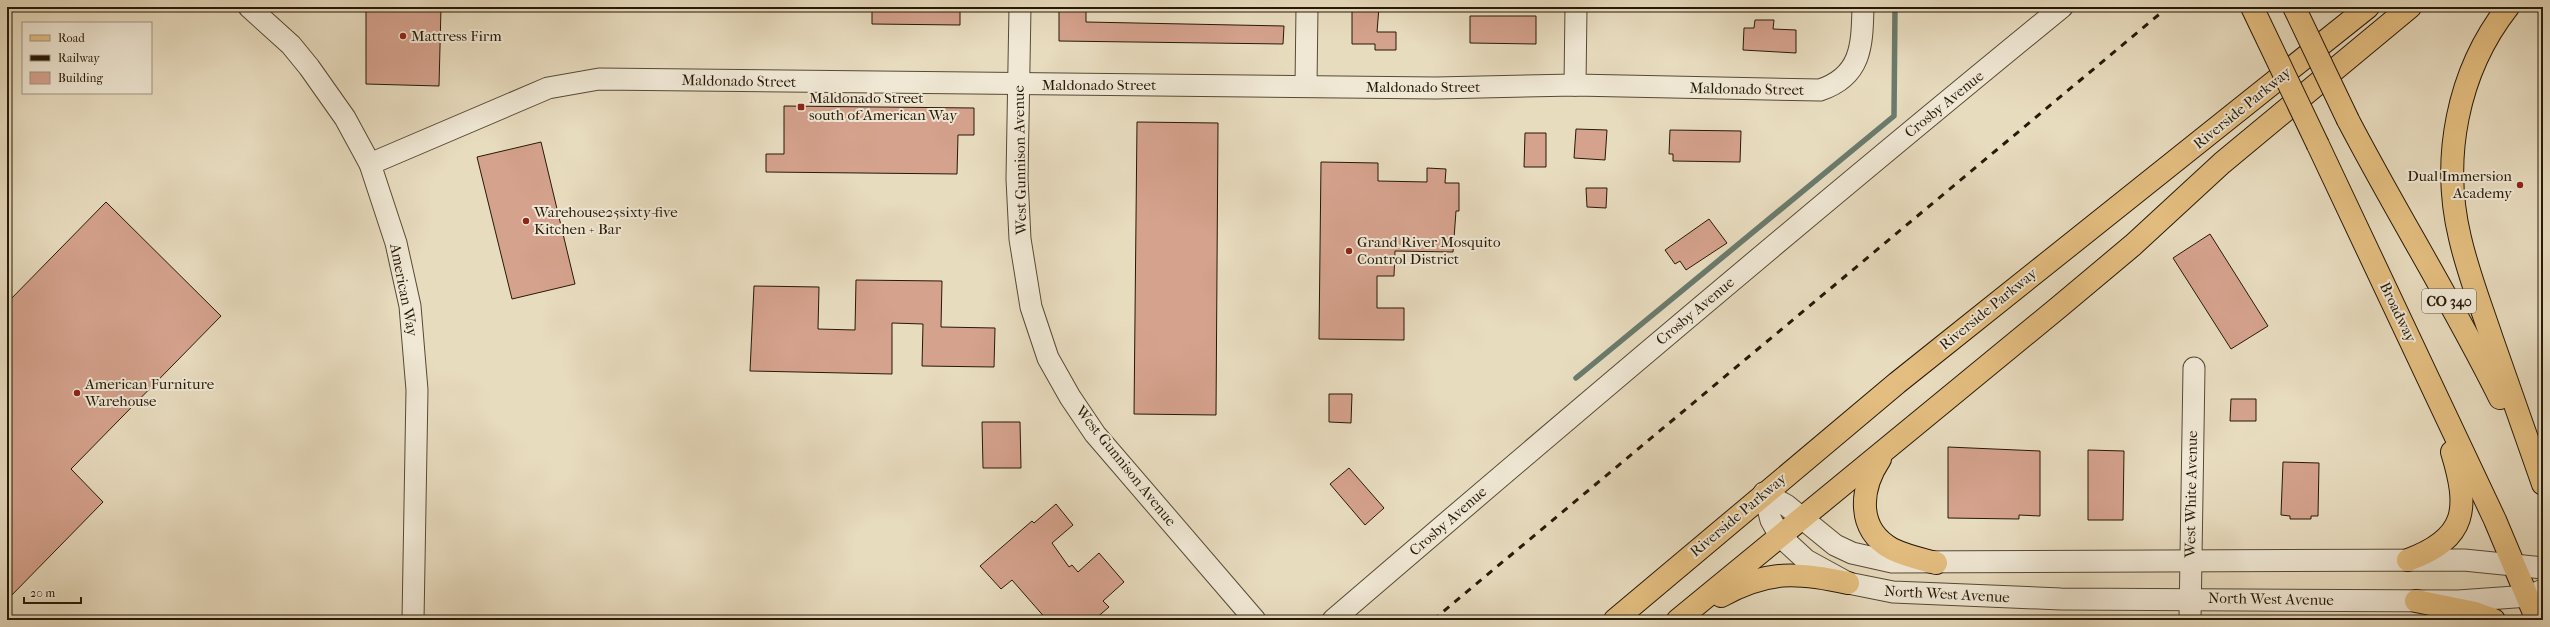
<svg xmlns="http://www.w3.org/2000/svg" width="2550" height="627" font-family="'IM FELL French Canon',serif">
<rect width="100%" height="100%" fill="#e8dcbf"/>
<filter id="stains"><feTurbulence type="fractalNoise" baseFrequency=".005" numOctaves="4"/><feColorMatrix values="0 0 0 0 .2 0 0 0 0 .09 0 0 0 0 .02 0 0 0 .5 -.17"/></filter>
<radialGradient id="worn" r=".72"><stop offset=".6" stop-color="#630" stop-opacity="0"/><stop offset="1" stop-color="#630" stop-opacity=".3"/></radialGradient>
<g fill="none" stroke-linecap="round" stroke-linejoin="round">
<polyline stroke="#6a7b6d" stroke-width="5.5" points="1576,378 1894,116 1895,7"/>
</g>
<g fill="#d5a28d" stroke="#261907">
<polygon points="366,7 441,7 439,86 366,84"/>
<polygon points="872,7 960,7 960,25 872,24"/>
<polygon points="1059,7 1086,7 1086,22 1284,26 1283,44 1059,41"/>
<polygon points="1352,7 1379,7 1377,32 1396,32 1396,50 1375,50 1375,44 1352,44"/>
<polygon points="1470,16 1536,16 1536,44 1470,43"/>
<polygon points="1755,20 1774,20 1773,29 1796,30 1796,53 1743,50 1744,28 1754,28"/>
<polygon points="784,106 974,108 974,135 958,135 957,174 766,172 766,154 784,154"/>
<polygon points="1137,122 1218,123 1216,415 1134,414"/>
<polygon points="1576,129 1607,130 1605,160 1574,158"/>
<polygon points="1670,130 1741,131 1740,162 1673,161 1673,154 1669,154"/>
<polygon points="1525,133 1546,133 1546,167 1524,167"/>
<polygon points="541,142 575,284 512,299 477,157"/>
<polygon points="1321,162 1378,163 1378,181 1427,182 1427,168 1446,169 1445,183 1459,183 1459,211 1456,211 1453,252 1395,251 1394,276 1377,276 1377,308 1404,308 1404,340 1319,339"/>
<polygon points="1586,188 1607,188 1606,208 1587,207"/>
<polygon points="106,202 221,316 71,469 103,502 7,600 7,303"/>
<polygon points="1709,219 1727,243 1686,270 1680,261 1675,264 1665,250"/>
<polygon points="2210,234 2268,326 2231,349 2173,258"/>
<polygon points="856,280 942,281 941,327 995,328 994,367 922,366 923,324 892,323 892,374 750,371 754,286 819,287 818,329 855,330"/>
<polygon points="1329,394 1352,394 1351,423 1329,422"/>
<polygon points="2231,399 2256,399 2256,421 2230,421"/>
<polygon points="982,422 1020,422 1021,468 983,468"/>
<polygon points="1948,447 2040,451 2040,516 2019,515 2019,519 1948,518"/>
<polygon points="2088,450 2124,451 2123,520 2088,520"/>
<polygon points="2283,462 2319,463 2318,516 2311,516 2311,519 2290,519 2290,516 2281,515"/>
<polygon points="1349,468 1384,508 1365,525 1330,484"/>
<polygon points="1056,504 1073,525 1052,543 1069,567 1072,565 1078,572 1099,553 1124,582 1103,601 1109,607 1094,620 1047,620 1012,580 1001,589 980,566 1032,521 1034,523"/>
</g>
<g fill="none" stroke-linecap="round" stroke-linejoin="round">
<g stroke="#564a35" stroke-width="23">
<g id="minor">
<polyline points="249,7 291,45 309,67 345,118 370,164 396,243 410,306 417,390 413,620"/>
<polyline points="1020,7 1017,179 1020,239 1031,307 1048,358 1070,397 1095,434 1255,620"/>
<polyline points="1575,85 1576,7"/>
<polyline points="1306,86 1307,7"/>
<path d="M370 164 548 88 599 79 1436 88 1575 85 1820 90C1862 76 1862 45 1863 7"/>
<polyline points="1764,493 1771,520 1780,536 1806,560 1848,583 1893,592 2061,599 2458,601 2529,596 2543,590"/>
<polyline points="1764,493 1786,505 1835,545 1852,553 1892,562 2464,560 2543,568"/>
<path d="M1333 620C1574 413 1816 208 2062 7"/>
<polyline points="2190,620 2194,368"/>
</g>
</g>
<g stroke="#261907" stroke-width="24">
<g id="major">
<path d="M2508 7C2457 72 2441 159 2460 238 2468 273 2481 306 2492 339 2509 388 2526 436 2543 484"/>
<path d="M2348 120C2397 214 2453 303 2500 398"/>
<polyline points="2318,145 2495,520 2537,620"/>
<path d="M1880 459C1860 489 1856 529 1892 549 1906 556 1921 559 1936 563"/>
<path d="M2408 560C2468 538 2469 508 2452 452"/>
<path d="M1721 596C1768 570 1797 572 1848 583"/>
<polyline points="2416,601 2475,613 2494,620"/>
<polyline points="1615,620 1897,383 2368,7"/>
<polyline points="1678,620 2059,307 2133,245 2222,163 2410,7"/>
</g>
</g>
<use href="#minor" stroke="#f0e8d5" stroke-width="21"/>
<use href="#major" stroke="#e4be80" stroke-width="22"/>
<polyline stroke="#261907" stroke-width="3" stroke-dasharray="7 7" stroke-linecap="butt" points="1433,620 2168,7"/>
<g stroke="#261907" stroke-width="24" stroke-linecap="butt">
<g id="major-bridge">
<polyline points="2252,7 2318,145"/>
<polyline points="2294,7 2348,120"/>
</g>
</g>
<use href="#major-bridge" stroke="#e4be80" stroke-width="22"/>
</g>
<g fill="#8f2418" stroke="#f0e8d5" stroke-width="1.5">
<circle cx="403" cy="36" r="4"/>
<rect x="797" y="103" width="8" height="8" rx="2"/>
<circle cx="2520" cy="185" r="4"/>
<circle cx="526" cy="221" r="4"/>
<circle cx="1349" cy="251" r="4"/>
<circle cx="77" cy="393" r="4"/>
</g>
<g text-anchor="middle" stroke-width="4" stroke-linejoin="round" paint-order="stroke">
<rect fill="#f0e8d5" stroke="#635745" stroke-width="1" x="2422" y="289" width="54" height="24" rx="3"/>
<g font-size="14" font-weight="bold" fill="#261907">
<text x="2449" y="306">CO 340</text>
</g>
<g font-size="15" fill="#261907" stroke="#f0e8d5" text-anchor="start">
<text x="411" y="41">Mattress Firm</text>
<text x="809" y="103">Maldonado Street<tspan x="809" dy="17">south of American Way</tspan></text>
<text x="2512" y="181" text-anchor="end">Dual Immersion<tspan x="2512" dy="17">Academy</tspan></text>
<text x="534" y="217">Warehouse25sixty-five<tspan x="534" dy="17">Kitchen + Bar</tspan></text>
<text x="1357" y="247">Grand River Mosquito<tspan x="1357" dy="17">Control District</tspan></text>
<text x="85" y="389">American Furniture<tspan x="85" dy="17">Warehouse</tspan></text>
</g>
<g font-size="15" fill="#261907" stroke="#f0e8d5">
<text transform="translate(739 81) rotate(1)" y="5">Maldonado Street</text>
<text x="1099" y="90">Maldonado Street</text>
<text x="1423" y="92">Maldonado Street</text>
<text transform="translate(1747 89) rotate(1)" y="5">Maldonado Street</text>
<text transform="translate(1944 104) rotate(-39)" y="5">Crosby Avenue</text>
<text transform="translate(2242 108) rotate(-39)" y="5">Riverside Parkway</text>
<text transform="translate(1020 160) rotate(-91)" y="5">West Gunnison Avenue</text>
<text transform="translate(404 290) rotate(79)" y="5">American Way</text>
<text transform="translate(1988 309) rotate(-39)" y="5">Riverside Parkway</text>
<text transform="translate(1695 311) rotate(-40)" y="5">Crosby Avenue</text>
<text transform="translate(2398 312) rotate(64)" y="5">Broadway</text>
<text transform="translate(1126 466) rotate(51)" y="5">West Gunnison Avenue</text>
<text transform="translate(2191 494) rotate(-89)" y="5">West White Avenue</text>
<text transform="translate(1738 515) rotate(-40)" y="5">Riverside Parkway</text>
<text transform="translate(1448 521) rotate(-41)" y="5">Crosby Avenue</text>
<text transform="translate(1947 594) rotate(3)" y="5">North West Avenue</text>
<text transform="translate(2271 599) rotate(1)" y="5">North West Avenue</text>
</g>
</g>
<rect width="2550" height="627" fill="none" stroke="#e8dcbf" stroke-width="24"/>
<rect x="8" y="8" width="2534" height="611" fill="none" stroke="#261907" stroke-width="2"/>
<rect x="12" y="12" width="2526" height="603" fill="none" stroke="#261907"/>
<rect x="22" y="22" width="130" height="72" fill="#f0e8d5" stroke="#9f9583"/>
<rect x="30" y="35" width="20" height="6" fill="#e4be80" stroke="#9f9583"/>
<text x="58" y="42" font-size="12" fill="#261907">Road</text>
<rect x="30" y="55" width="20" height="6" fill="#261907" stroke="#9f9583"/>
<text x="58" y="62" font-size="12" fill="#261907">Railway</text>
<rect x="30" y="72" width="20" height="12" fill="#d5a28d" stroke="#9f9583"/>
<text x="58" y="82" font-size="12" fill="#261907">Building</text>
<path d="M24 597v6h57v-6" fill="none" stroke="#261907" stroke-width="2"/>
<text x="30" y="597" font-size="12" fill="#261907" stroke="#f0e8d5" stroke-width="3" paint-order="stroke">20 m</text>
<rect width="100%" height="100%" filter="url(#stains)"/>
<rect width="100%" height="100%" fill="url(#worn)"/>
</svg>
